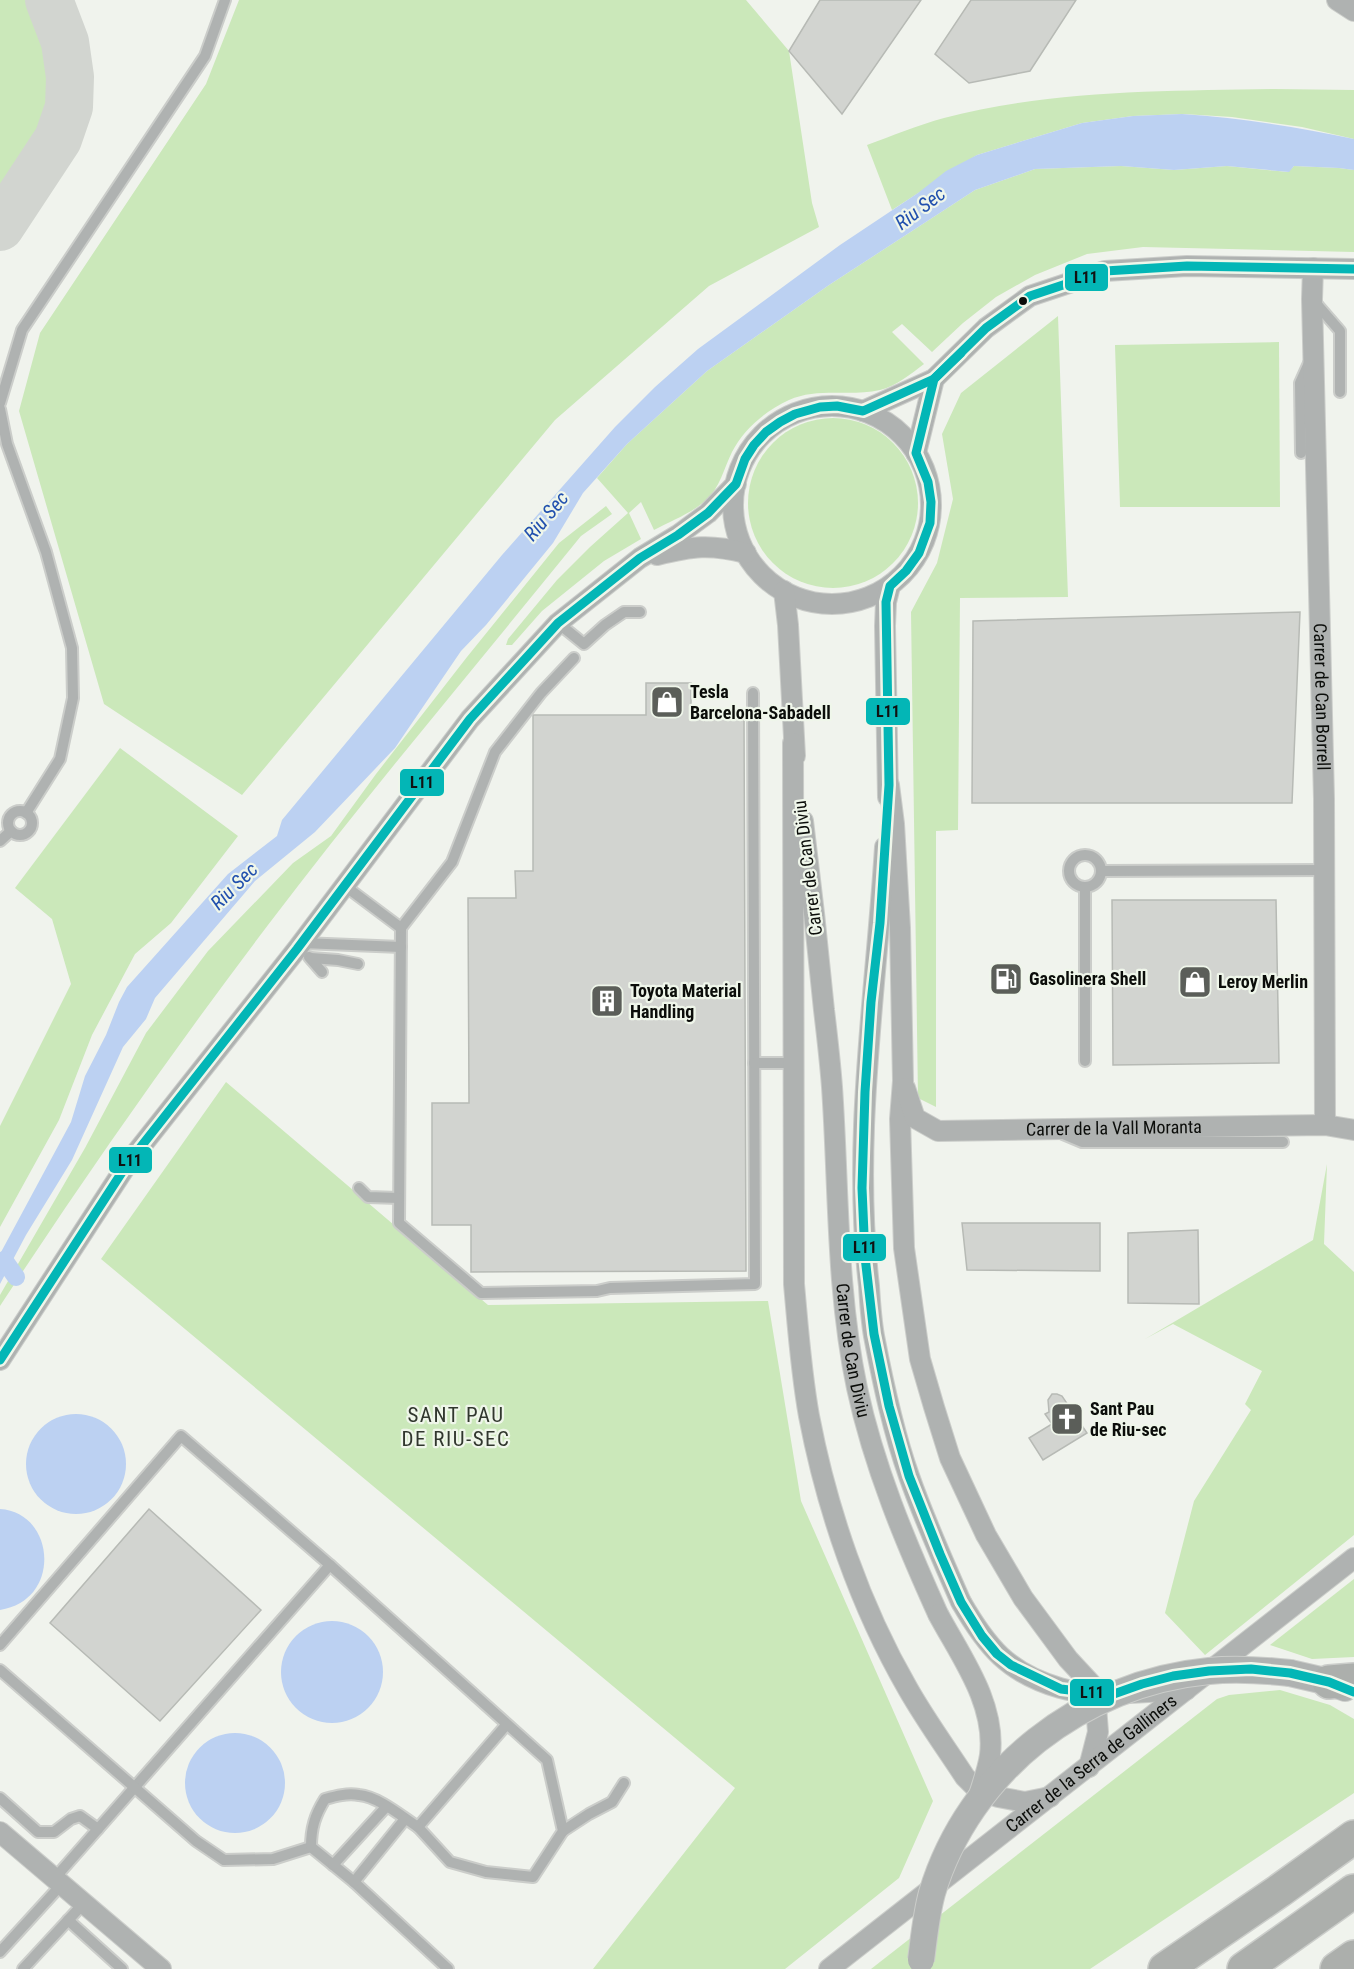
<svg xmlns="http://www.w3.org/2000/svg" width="1354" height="1969" font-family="'Roboto Condensed',sans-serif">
<rect width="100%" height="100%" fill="#f0f3ed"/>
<g fill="#cbe8ba">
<path d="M0 0H30C53 49 62 102 34 152 24 169 11 185 0 202Z"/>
<polygon points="239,0 746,0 789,51 812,203 819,227 709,286 555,420 242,795 104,704 19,411 40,333 206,84"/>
<path d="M1275 89 1354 90V139L1302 127 1232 117 1183 114 1133 116 1082 123 977 155 892 210 867 145C892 136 918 125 944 118 1052 90 1164 91 1275 89Z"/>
<path d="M1121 166 1174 170 1227 166 1288 172 1294 166 1339 168 1354 170V252L1143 247 1087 254 1035 275 996 297 963 323 932 352 902 324 892 332 924 364C911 374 896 386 880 390 850 397 818 387 789 400 765 411 744 429 732 452 724 468 720 488 706 500 692 513 671 521 654 530L641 502 629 513 641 539 604 561 542 611 512 645H506L508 639 557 580 590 547 628 513 597 478 627 444 707 371 829 285 975 190 1035 169Z"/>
<polygon points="1058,316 1068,597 960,598 958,830 936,831 936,1107 918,1098 911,612 937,563 953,499 942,434 961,393"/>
<polygon points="1279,342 1280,507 1120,507 1115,345"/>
<circle cx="833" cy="503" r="85"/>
<path d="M606 506 612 514 581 536C476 666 368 793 268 925 174 1049 85 1176 0 1306V1295L85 1148 146 1033 208 951 293 863 331 836 376 774 467 657 559 543Z"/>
<polygon points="120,748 238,836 171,923 135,954 92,1035 59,1120 0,1227 0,1126 71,984 52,919 15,888"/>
<polygon points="226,1082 488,1305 768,1301 801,1501 933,1801 899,1878 785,1969 593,1969 735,1788 101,1259"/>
<polygon points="1327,1164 1324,1244 1354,1272 1354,1535 1205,1655 1165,1613 1194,1501 1251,1410 1245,1404 1262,1371 1173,1324 1145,1339 1313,1240"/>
<polygon points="1354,1579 1354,1657 1312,1659 1270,1645"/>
<polygon points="1280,1690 1330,1705 1354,1719 1354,1793 1090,1969 871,1969 1217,1699 1229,1695"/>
</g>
<g fill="#bcd1f2">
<path d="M1182 114C1241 118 1297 127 1354 139V170L1339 168 1294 166 1289 172 1227 166 1174 170 1121 166 1035 169 975 190 829 285 707 371 627 444 583 493 553 543 486 625 461 651 395 748 315 832 255 881 155 998 146 1019 123 1047 72 1160 26 1235 0 1284V1254L71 1122 85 1076 106 1035 119 1002 127 987 228 874 277 836 282 820 502 555 615 427 655 387 698 349 840 245 918 193 946 171 977 155 1082 123 1133 116Z"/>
<circle cx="76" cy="1464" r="50"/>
<path d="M0 1509C55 1512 63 1600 0 1610Z"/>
<circle cx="332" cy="1672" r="51"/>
<circle cx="235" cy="1783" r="50"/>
</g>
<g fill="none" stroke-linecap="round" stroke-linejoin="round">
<polyline stroke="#bcd1f2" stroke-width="18" points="4,1260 16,1277"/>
<polyline stroke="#d2d5d0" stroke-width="48" points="0,227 58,139 69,107 70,77 65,42 49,0"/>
</g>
<g fill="#d2d4d0" stroke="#b7bab5" stroke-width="1.5">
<polygon points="820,0 921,0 842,114 789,51"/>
<polygon points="971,0 1076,0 1030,71 969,83 935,54"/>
<polygon points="1300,612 1292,803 972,803 973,621"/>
<polygon points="646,683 691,683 691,715 744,715 746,1271 471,1272 471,1225 432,1225 432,1103 469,1103 468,898 516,898 515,871 533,871 533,715 646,715"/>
<polygon points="1112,900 1276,900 1279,1063 1113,1065"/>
<polygon points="962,1223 1100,1223 1100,1271 967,1270"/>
<polygon points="1198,1230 1199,1304 1128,1303 1128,1233"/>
<polygon points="1052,1394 1057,1394 1062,1396 1087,1433 1043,1460 1029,1438 1052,1424 1045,1414 1049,1412 1048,1400"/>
<polygon points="149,1509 261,1610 160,1721 50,1623"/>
</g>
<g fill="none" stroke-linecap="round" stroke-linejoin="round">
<g stroke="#cbcdca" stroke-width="14">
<g id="service">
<polyline points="1314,301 1340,331 1340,392"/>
<polyline points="0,403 22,330 205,56 225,0"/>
<polyline points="0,409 7,444 46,552 72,648 73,698 60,759 26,813"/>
<polyline points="1301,453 1300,383 1309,363"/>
<polyline points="558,623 584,644 605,625 624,612 640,612"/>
<polyline points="574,658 541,693 495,752 452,862 401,928 399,1223 481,1293 597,1291 610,1288 755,1284 753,693"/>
<circle cx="20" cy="823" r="12"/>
<polyline points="0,841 11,831"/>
<circle cx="1085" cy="871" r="16"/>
<polyline points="1102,871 1324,870"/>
<polyline points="345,886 401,928"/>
<polyline points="1085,888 1085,1061"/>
<polyline points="302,943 401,947"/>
<polyline points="309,957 322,972"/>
<polyline points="311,958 338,960 358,964"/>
<polyline points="754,1063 793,1063"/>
<polyline points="1063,1134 1082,1142 1283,1142"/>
<polyline points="359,1188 368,1197 399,1198"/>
<polyline points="330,1565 547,1760 563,1831 533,1877 486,1872 450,1862 418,1827 507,1724"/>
<polyline points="0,1645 181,1436 330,1565 54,1879"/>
<polyline points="0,1670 196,1841 224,1860 273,1859 311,1847 354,1882 448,1969"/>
<polyline points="0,1798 38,1832 54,1832 71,1819 80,1816 98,1829"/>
<polyline points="563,1831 589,1814 612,1802 624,1783"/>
<path d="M311 1847C311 1828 315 1815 325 1799 336 1796 347 1793 359 1795 379 1797 401 1816 418 1827"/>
<polyline points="333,1865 386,1807"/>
<polyline points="354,1882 405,1819"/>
<polyline points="68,1920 122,1969"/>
<polyline points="0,1952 61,1885"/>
<polyline points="23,1969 84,1903"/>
</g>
</g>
<g stroke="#cbcdca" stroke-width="22">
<g id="minor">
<polyline points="1337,0 1354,11"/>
<path id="s1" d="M1313 268 1312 299 1324 799 1325 1125"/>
<circle cx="832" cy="505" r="99"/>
<polyline points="863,411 934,379 986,328 1030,296 1105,271 1187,266 1354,269"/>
<polyline points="916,453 934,379"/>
<path d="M657 555C693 546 710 544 746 553"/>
<polyline points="784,591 788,625 795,756"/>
<path d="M793 743 794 1284C798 1328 801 1372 809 1416 827 1510 860 1606 908 1689 925 1719 946 1748 965 1777L977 1789 998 1797 1025 1802 1050 1797"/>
<polyline points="889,785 894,824 900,928 903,1081 900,1119 904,1248 920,1359 934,1407 950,1458 986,1535 1023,1598 1068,1659 1094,1687 1111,1694 1186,1690"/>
<polyline points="888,797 885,626 886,602 890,586"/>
<path id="s2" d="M803 821C811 884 818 947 824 1010 827 1035 830 1061 832 1087 839 1188 836 1289 857 1388 874 1467 905 1541 938 1614"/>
<path d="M885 847C876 993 852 1139 869 1286 870 1302 871 1319 874 1336 883 1383 893 1431 909 1476 924 1519 943 1561 961 1602"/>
<path id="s3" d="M905 1088 915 1118 938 1131 1325 1125 1354 1130"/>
<polyline points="0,1360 128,1163 297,949 470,719 558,623 640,558 678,535 708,513 736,484"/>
<polyline points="1089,1767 1098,1732 1095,1693"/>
<polyline points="0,1832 161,1969"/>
<path id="s4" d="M829 1969 1354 1558"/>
</g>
</g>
<g stroke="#cbcdca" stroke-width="28">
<polyline id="tertiary" points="1290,1673 1329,1682 1345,1688"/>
</g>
<g stroke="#cbcdca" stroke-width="36">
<g id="motorway">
<polyline points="1329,1682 1354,1680"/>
<polyline points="1165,1969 1279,1891 1354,1837"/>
<polyline points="1244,1969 1354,1891"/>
<polyline points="1337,1969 1354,1957"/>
</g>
</g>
<use href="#service" stroke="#afb2b1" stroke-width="10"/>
<use href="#minor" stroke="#afb2b1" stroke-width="20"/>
<use href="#tertiary" stroke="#afb2b1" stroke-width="26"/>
<use href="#motorway" stroke="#acafac" stroke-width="33"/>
<g stroke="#cbcdca" stroke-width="22" stroke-linecap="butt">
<g id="minor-bridge">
<path d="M961 1602C987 1647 1008 1673 1060 1688 1076 1693 1095 1693 1111 1695"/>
<path d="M938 1614C961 1657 996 1703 990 1755 988 1769 983 1782 979 1795"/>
</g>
</g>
<g stroke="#cbcdca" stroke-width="28" stroke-linecap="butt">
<path id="tertiary-bridge" d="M921 1960C924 1938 926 1915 932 1893 969 1770 1082 1683 1209 1671 1236 1668 1263 1670 1290 1673"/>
</g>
<use href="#minor-bridge" stroke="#afb2b1" stroke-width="20"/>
<use href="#tertiary-bridge" stroke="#afb2b1" stroke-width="26"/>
<g stroke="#eff6ea" stroke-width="14">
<g id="bus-1">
<polyline points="1354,269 1187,266 1105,271 1030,296 986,328 934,379 916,453 928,482 931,502 930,523 919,553 906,571 890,586 886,602 889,785 880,923 871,1002 865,1092 862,1188 865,1257 874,1334 889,1406 909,1476 940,1554 961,1602 982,1636 997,1654 1011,1665 1061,1689 1111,1695 1142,1684 1173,1676 1209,1671 1251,1669 1290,1673 1329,1682 1354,1692"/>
<polyline points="0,1360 128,1163 297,949 470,719 558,623 640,558 678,535 708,513 736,484 745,459 754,445 766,432 780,422 795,414 820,407 837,406 863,411 934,379 961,353"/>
</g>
</g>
<use href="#bus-1" stroke="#03b6b6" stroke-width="9"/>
</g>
<defs>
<g id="shop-square" transform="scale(1.725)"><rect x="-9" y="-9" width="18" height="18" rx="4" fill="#5b5e59" stroke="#eff6ea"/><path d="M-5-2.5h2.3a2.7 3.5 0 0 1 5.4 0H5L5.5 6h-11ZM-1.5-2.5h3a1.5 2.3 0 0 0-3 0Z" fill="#fff"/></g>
<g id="fuel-square" transform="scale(1.725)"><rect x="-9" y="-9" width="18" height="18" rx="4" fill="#5b5e59" stroke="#eff6ea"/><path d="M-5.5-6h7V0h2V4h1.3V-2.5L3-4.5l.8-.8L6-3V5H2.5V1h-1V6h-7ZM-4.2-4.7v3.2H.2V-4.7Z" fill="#fff"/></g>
<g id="building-square" transform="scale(1.725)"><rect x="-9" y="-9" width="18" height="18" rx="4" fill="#5b5e59" stroke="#eff6ea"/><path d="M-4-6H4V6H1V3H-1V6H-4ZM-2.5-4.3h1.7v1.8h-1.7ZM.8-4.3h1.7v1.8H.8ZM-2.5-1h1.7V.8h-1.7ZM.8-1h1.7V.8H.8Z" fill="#fff"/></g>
<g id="church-square" transform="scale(1.725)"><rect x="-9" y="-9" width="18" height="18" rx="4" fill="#5b5e59" stroke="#eff6ea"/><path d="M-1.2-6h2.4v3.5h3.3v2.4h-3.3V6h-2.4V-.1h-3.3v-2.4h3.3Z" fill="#fff"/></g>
</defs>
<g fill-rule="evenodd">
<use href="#shop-square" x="667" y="702"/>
<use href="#fuel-square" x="1006" y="979"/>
<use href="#shop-square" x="1195" y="982"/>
<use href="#building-square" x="607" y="1001"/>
<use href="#church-square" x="1067" y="1419"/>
</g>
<circle fill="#0b0d0a" stroke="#eff6ea" stroke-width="2" cx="1023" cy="301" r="5"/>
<g text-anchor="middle" stroke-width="4.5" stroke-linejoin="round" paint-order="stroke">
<g font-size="18" font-weight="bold" fill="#0b0d0a" stroke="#eff6ea" text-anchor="start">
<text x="690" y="698">Tesla<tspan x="690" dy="21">Barcelona-Sabadell</tspan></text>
<text x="1029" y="985">Gasolinera Shell</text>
<text x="1218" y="988">Leroy Merlin</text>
<text x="630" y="997">Toyota Material<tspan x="630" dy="21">Handling</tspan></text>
<text x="1090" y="1415">Sant Pau<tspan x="1090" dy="21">de Riu-sec</tspan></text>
</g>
<g font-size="18" fill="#0b0d0a" stroke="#eff6ea">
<text dy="6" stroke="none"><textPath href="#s1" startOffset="429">Carrer de Can Borrell</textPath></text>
<text transform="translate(808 868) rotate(-97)" y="6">Carrer de Can Diviu</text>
<text dy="6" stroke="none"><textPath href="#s3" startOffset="234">Carrer de la Vall Moranta</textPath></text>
<text dy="6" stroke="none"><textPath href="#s2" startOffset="532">Carrer de Can Diviu</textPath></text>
<text dy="6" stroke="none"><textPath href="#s4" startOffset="333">Carrer de la Serra de Galliners</textPath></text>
</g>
<g font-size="20" font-style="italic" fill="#2150ae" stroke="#eff6ea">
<text transform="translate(920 208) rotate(-37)" y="7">Riu Sec</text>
<text transform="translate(546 516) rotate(-50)" y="7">Riu Sec</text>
<text transform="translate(234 886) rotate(-45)" y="7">Riu Sec</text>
</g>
<g font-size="21" letter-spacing="1.5" fill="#31372e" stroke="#eff6ea">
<text x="456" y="1422">SANT PAU<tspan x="456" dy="24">DE RIU-SEC</tspan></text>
</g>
</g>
<g stroke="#eff6ea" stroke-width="2">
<rect x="1064" y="263" width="45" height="29" rx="6" fill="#03b6b6"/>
<rect x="865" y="697" width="46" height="29" rx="6" fill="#03b6b6"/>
<rect x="399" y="768" width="46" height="29" rx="6" fill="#03b6b6"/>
<rect x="108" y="1146" width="45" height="28" rx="6" fill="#03b6b6"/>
<rect x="842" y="1233" width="45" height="29" rx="6" fill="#03b6b6"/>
<rect x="1069" y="1678" width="46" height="29" rx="6" fill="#03b6b6"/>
</g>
<g font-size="16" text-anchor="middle" font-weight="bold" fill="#111">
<text x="1086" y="283">L11</text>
<text x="888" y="717">L11</text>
<text x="422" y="788">L11</text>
<text x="130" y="1166">L11</text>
<text x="865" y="1253">L11</text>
<text x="1092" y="1698">L11</text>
</g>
</svg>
